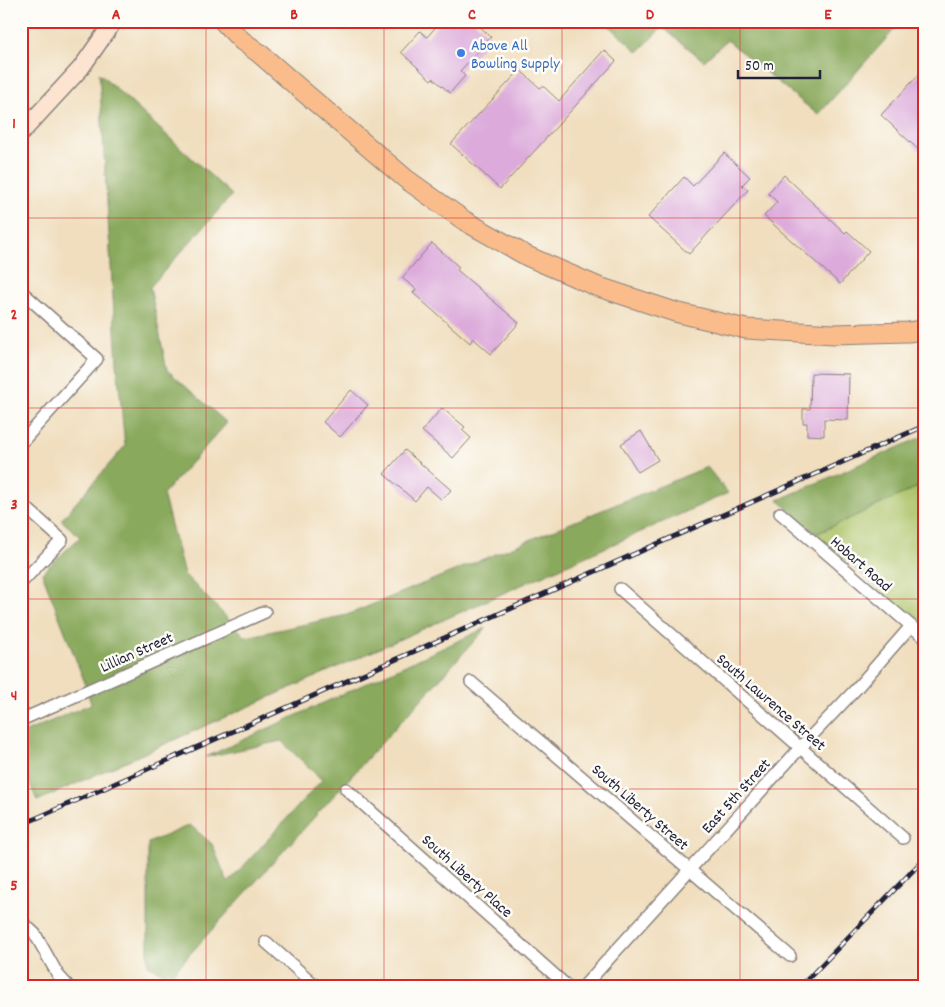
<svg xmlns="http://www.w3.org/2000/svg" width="945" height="1007" font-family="Dekko,sans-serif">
<rect width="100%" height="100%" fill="#fdfcf7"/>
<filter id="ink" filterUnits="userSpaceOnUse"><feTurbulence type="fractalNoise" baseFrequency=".02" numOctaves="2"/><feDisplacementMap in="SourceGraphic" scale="10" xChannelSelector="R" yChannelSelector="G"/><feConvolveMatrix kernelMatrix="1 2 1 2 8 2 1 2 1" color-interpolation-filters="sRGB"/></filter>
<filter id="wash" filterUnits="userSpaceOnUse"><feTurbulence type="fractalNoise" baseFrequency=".0096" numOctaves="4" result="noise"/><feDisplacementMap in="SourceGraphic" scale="20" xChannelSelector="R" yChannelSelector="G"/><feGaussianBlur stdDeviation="1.12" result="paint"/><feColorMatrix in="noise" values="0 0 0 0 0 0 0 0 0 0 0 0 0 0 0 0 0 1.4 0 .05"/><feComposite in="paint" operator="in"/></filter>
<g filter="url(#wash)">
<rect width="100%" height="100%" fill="#f0debe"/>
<polygon fill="#acc368" stroke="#677252" points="924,484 924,630 816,534"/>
<g fill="#89a95c" stroke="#56664c">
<polygon points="604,21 902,21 818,115 727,40 704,61 662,27 638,52"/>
<polygon points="99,73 232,195 150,287 167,370 227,423 163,494 184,574 246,637 347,615 707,467 728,493 37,801 21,761 21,734 91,704 83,678 42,573 80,537 61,520 125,446 117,363"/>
<polygon points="924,436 924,484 816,534 778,500"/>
<polygon points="486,628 170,976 148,965 148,843 190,825 212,844 228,883 322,780 281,741 206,757"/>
</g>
<g id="blocks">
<g fill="#dcaadb">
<polygon points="441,21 474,21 491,37 460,71 465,76 450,93 433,78 431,80 401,52 420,31 427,37"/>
<polygon points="604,50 616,61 500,189 451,144 520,70 540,88 543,86 559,101"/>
<polygon points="924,69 924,155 881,115"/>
<polygon points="724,153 750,177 742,185 748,190 689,254 648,217 684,177 693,186"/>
<polygon points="784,175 802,192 801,192 845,233 847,231 869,251 840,284 764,216 777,202 768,193"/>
<polygon points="432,243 459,267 457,270 519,323 491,354 473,338 470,343 413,293 416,289 402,278"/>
<polygon points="811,373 849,374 848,420 824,419 824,436 807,435 807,423 803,423 803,409 810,409"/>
<polygon points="351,390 368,405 340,437 323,422"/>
<polygon points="442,408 465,427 462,430 471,438 453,458 422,431"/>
<polygon points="641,431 658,460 638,472 621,444"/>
<polygon points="405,450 451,490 442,500 427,487 415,501 384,474"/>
</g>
</g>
</g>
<g filter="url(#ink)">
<use href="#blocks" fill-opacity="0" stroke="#89807c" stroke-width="1"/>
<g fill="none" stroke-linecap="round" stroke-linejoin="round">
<g stroke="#89807c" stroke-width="14">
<g id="street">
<polyline points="21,291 97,359 21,443"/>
<polyline points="21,503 62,540 21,583"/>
<polyline points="780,513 924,637"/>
<polyline points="620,589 903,838"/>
<polyline points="471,682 790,956"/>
<polyline points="21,720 265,612"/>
<polyline points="346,789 567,986"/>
<polyline points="21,921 35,934 58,975 68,986"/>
<polyline points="266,942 316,986"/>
<polyline points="584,986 800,748 856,689 911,626"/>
</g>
</g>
<g stroke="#89807c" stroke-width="19">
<polyline id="secondary" points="21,133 81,68 114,21"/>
</g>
<g stroke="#89807c" stroke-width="21">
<polyline id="primary" points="223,21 241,40 259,53 299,88 406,179 465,221 527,256 596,286 675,312 746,329 834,334 908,332 924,330"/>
</g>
<use href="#street" stroke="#fff" stroke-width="11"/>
<use href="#secondary" stroke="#fde4d1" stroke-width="16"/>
<use href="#primary" stroke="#fabc8b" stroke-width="19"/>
<g stroke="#22223b" stroke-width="5">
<g id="rail">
<polyline points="21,825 924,426"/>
<polyline points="801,986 924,859"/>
</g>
</g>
<use href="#rail" stroke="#fdfcf7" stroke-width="3" stroke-dasharray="9" stroke-linecap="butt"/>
</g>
</g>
<path fill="none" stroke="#d62828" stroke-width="1" stroke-opacity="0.55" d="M206 21V986M384 21V986M562 21V986M740 21V986M21 218H924M21 408H924M21 599H924M21 789H924"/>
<circle fill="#3f7fe0" stroke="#fdfcf7" stroke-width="2" cx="461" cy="53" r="5"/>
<g text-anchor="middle" stroke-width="5" stroke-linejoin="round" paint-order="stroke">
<g font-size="16" fill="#366cbe" stroke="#fdfcf7" text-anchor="start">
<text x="471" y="50">Above All<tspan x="471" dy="18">Bowling Supply</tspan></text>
</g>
<g font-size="16" fill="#22223b" stroke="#fdfcf7">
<text transform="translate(862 563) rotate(41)" y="6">Hobart Road</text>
<text transform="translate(136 651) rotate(-24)" y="6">Lillian Street</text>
<text transform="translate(772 701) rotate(41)" y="6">South Lawrence Street</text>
<text transform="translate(735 795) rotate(-48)" y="6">East 5th Street</text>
<text transform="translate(641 806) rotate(41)" y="6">South Liberty Street</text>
<text transform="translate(468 875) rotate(42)" y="6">South Liberty Place</text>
</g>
</g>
<rect width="945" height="1007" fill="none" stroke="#fdfcf7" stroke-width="55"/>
<path d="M738 70v8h82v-8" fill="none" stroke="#22223b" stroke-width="2.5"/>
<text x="745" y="70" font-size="15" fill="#22223b" stroke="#fdfcf7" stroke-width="4" paint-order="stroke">50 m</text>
<rect x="28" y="28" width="890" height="952" fill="none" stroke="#d62828" stroke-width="2"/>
<g font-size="16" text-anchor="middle" font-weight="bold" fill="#d62828">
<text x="116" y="19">A</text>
<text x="294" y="19">B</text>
<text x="472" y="19">C</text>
<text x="650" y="19">D</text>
<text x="828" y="19">E</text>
<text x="14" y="128">1</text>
<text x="14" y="319">2</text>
<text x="14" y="509">3</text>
<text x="14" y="700">4</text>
<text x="14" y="890">5</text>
</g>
</svg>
